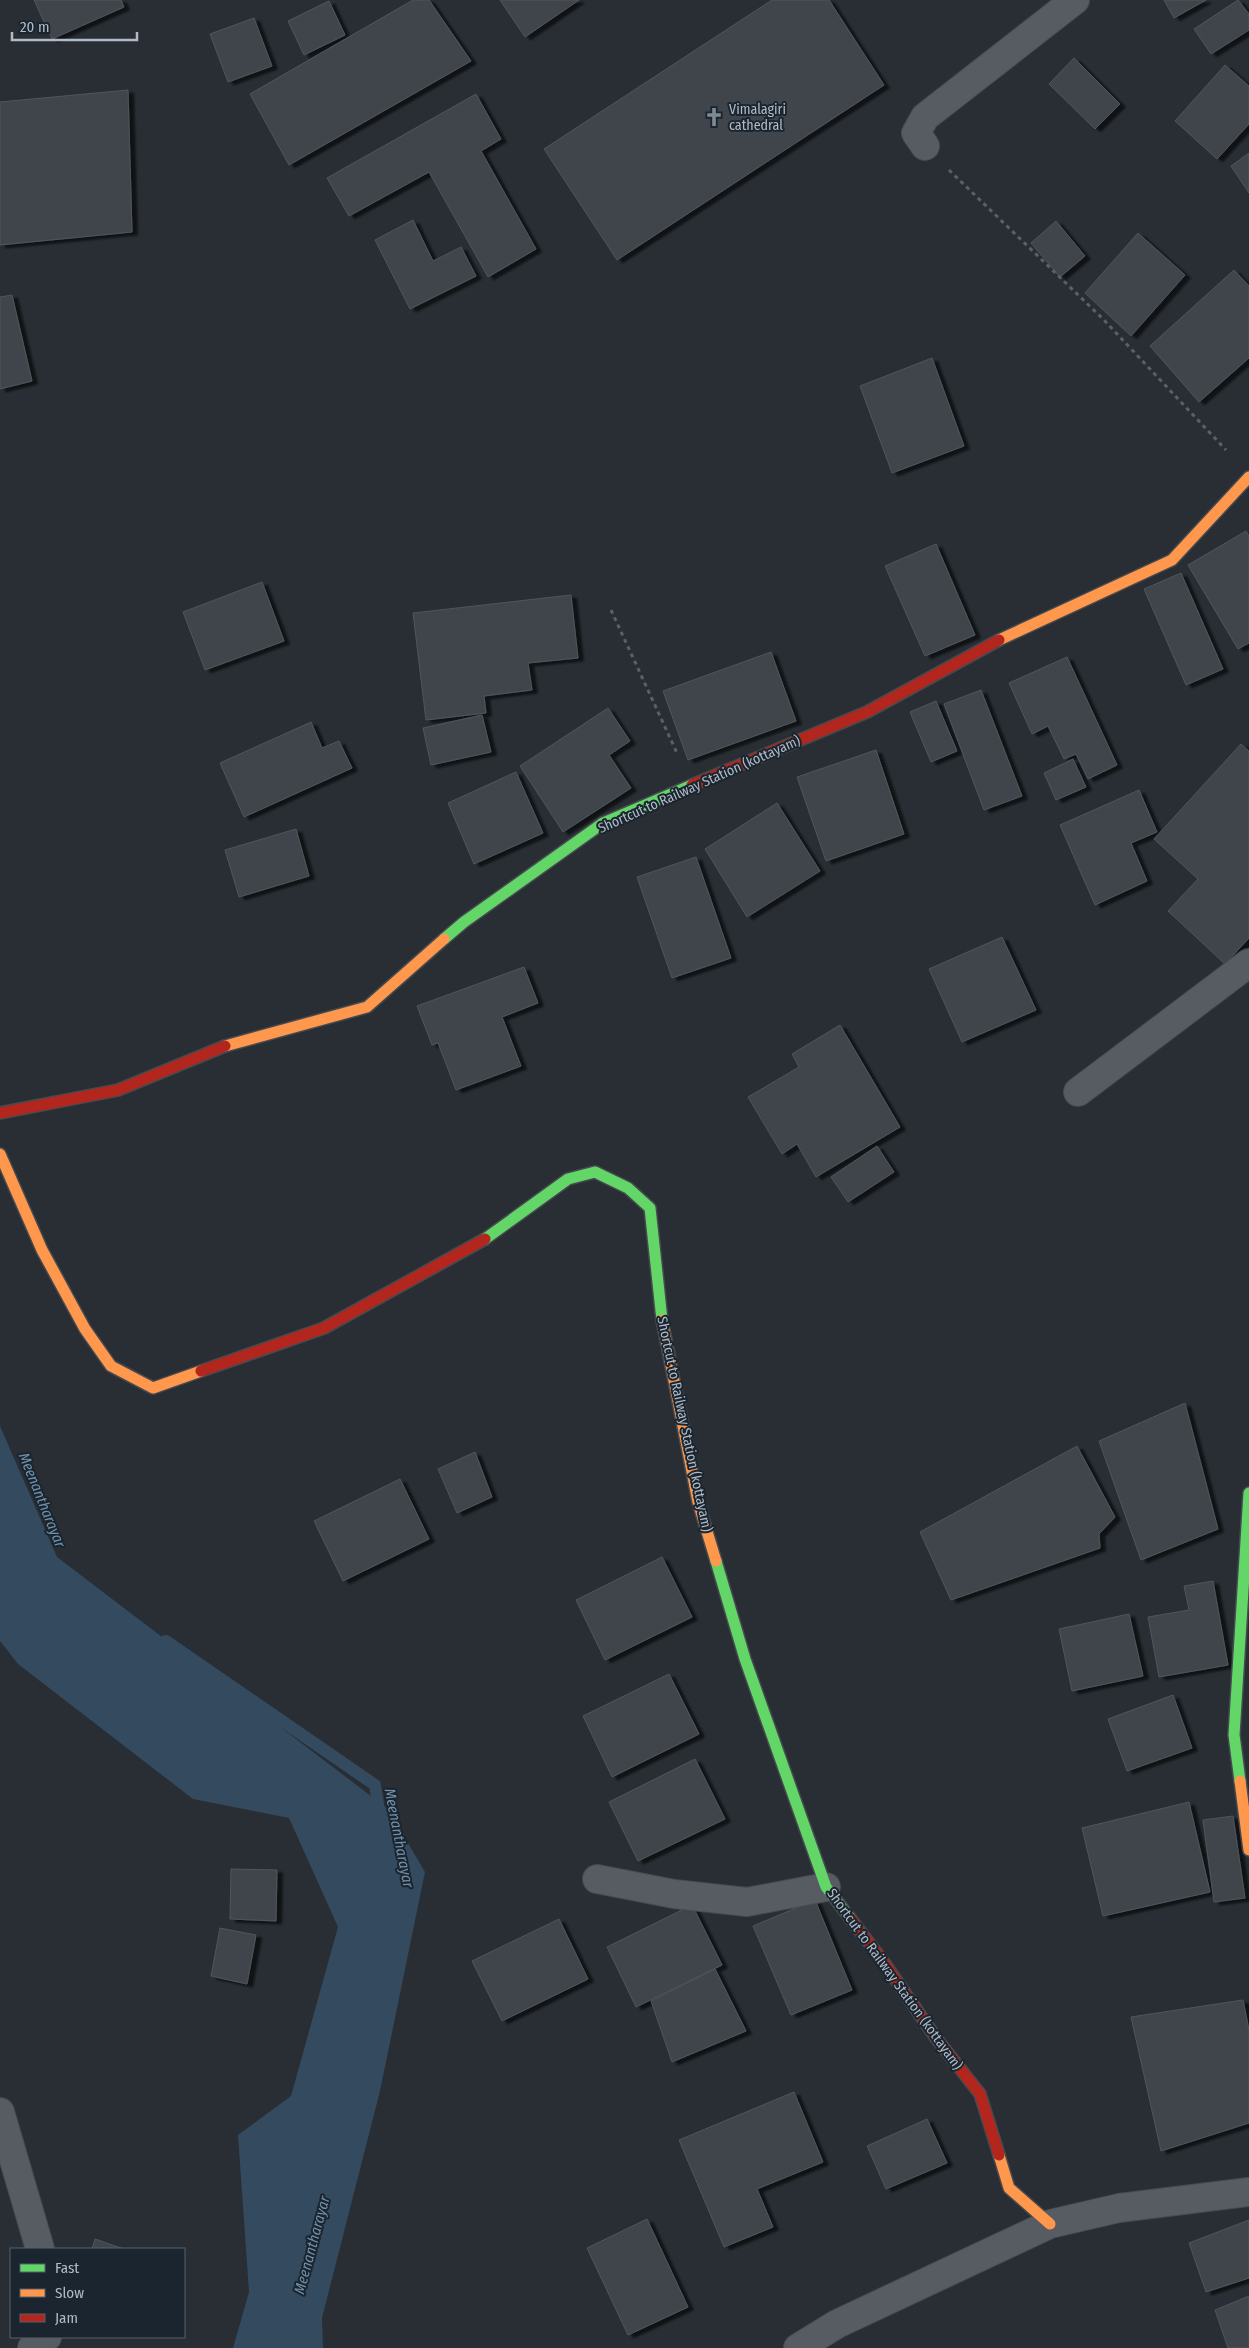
<svg xmlns="http://www.w3.org/2000/svg" width="1249" height="2348" font-family="'Fira Sans Condensed',sans-serif">
<defs>
<filter id="shadow"><feDropShadow dx="5.5" dy="3" stdDeviation="1" flood-color="#0009"/></filter>
</defs>
<rect width="100%" height="100%" fill="#282e34"/>
<polygon fill="#344a5e" points="0,1426 57,1557 388,1809 425,1872 380,2091 322,2318 323,2348 233,2348 249,2292 238,2135 291,2096 338,1927 289,1818 193,1799 18,1664 0,1641"/>
<g fill="none" stroke-linecap="round" stroke-linejoin="round">
<polyline stroke="#344a5e" stroke-width="12" points="166,1641 375,1785 380,1817"/>
</g>
<g fill="#40454b" stroke="#4f565c" filter="url(#shadow)">
<polygon points="34,0 121,0 124,7 52,39"/>
<polygon points="413,0 429,0 471,61 289,165 250,94"/>
<polygon points="500,0 579,0 525,37"/>
<polygon points="772,0 829,0 884,85 617,260 544,149"/>
<polygon points="1164,0 1206,0 1174,18"/>
<polygon points="1238,0 1249,14 1249,30 1211,54 1194,29"/>
<polygon points="329,1 345,35 304,55 288,21"/>
<polygon points="254,18 272,66 228,82 210,34"/>
<polygon points="1074,58 1120,104 1095,129 1049,84"/>
<polygon points="1225,65 1249,86 1249,124 1217,159 1175,121"/>
<polygon points="128,90 132,232 0,245 0,102"/>
<polygon points="476,94 501,139 481,151 536,249 488,277 429,172 349,216 327,178"/>
<polygon points="1249,153 1249,193 1231,166"/>
<polygon points="413,220 433,261 461,247 476,276 410,309 375,240"/>
<polygon points="1056,221 1085,256 1060,277 1031,243"/>
<polygon points="1138,233 1185,275 1131,336 1085,293"/>
<polygon points="1234,270 1249,286 1249,358 1199,402 1150,346"/>
<polygon points="12,295 32,381 0,389 0,297"/>
<polygon points="932,358 964,446 892,473 860,386"/>
<polygon points="1246,531 1249,536 1249,643 1238,649 1188,565"/>
<polygon points="936,544 975,635 925,656 885,566"/>
<polygon points="1181,573 1223,669 1186,685 1144,589"/>
<polygon points="262,582 284,641 205,670 183,612"/>
<polygon points="571,595 578,658 528,663 532,690 484,696 486,713 426,720 413,613"/>
<polygon points="771,652 796,721 688,760 663,691"/>
<polygon points="1067,657 1117,765 1088,779 1076,754 1064,759 1048,726 1032,734 1009,683"/>
<polygon points="981,690 1022,796 984,810 944,704"/>
<polygon points="936,701 957,751 931,762 910,712"/>
<polygon points="608,708 630,741 609,755 631,788 563,832 520,766"/>
<polygon points="482,715 491,752 431,765 423,728"/>
<polygon points="311,722 322,748 339,741 352,768 244,817 220,763"/>
<polygon points="1241,744 1249,751 1249,938 1225,964 1168,911 1198,879 1154,839"/>
<polygon points="876,750 904,834 826,861 797,777"/>
<polygon points="1073,759 1086,787 1056,800 1044,773"/>
<polygon points="516,772 543,833 474,864 448,803"/>
<polygon points="1139,790 1157,832 1131,843 1147,881 1095,905 1060,825"/>
<polygon points="777,803 820,871 747,917 705,849"/>
<polygon points="296,829 309,876 239,897 225,850"/>
<polygon points="696,857 731,958 672,978 637,877"/>
<polygon points="1002,937 1036,1010 962,1042 929,969"/>
<polygon points="524,967 538,1003 502,1017 521,1066 456,1090 438,1043 432,1045 417,1006"/>
<polygon points="840,1025 900,1127 816,1177 797,1144 782,1154 748,1097 799,1067 792,1054"/>
<polygon points="877,1146 894,1172 848,1202 831,1177"/>
<polygon points="1185,1403 1218,1529 1141,1560 1099,1441"/>
<polygon points="1077,1446 1115,1517 1099,1534 1100,1548 951,1600 920,1532"/>
<polygon points="475,1452 492,1497 457,1513 438,1469"/>
<polygon points="400,1479 429,1539 343,1581 314,1521"/>
<polygon points="662,1557 692,1617 605,1660 576,1600"/>
<polygon points="1213,1581 1228,1665 1159,1677 1148,1617 1189,1610 1184,1586"/>
<polygon points="1129,1614 1143,1676 1072,1691 1059,1629"/>
<polygon points="669,1674 699,1734 612,1777 583,1716"/>
<polygon points="1173,1695 1192,1748 1127,1771 1108,1719"/>
<polygon points="695,1759 725,1819 638,1861 609,1802"/>
<polygon points="1189,1802 1210,1892 1103,1916 1082,1828"/>
<polygon points="1233,1816 1245,1898 1214,1902 1203,1820"/>
<polygon points="231,1869 277,1870 276,1921 230,1919"/>
<polygon points="815,1900 852,1990 791,2015 753,1926"/>
<polygon points="692,1905 722,1965 636,2007 607,1947"/>
<polygon points="559,1919 588,1979 502,2021 472,1961"/>
<polygon points="220,1928 256,1935 247,1984 211,1976"/>
<polygon points="715,1969 746,2031 672,2062 651,2001"/>
<polygon points="1243,2000 1249,2030 1249,2123 1161,2151 1131,2017"/>
<polygon points="794,2092 823,2162 757,2189 773,2227 724,2247 679,2140"/>
<polygon points="927,2119 947,2163 886,2189 867,2146"/>
<polygon points="647,2219 688,2307 628,2335 587,2248"/>
<polygon points="1249,2220 1249,2278 1206,2292 1189,2243"/>
<polygon points="95,2239 124,2249 92,2249"/>
<polygon points="1249,2296 1249,2348 1228,2348 1215,2310"/>
</g>
<g fill="none" stroke-linecap="round" stroke-linejoin="round">
<g stroke="#464a4f" stroke-width="30">
<g id="street">
<polyline points="925,146 916,133 925,117 1075,0"/>
<polyline points="1078,1092 1249,963"/>
<polyline points="597,1879 674,1894 747,1902 826,1887"/>
<polyline points="0,2112 40,2249"/>
<polyline points="32,2348 47,2337"/>
<polyline points="798,2348 837,2324 1050,2224 1119,2208 1249,2192"/>
</g>
</g>
<g stroke="#464a4f" stroke-width="14">
<g id="fast">
<polyline points="444,939 464,922 603,823 692,785"/>
<polyline points="485,1239 568,1179 595,1172 628,1188 650,1208 662,1320"/>
<polyline points="716,1561 745,1659 826,1887 850,1918"/>
<polyline points="1240,1781 1234,1735 1249,1493"/>
</g>
</g>
<g stroke="#464a4f" stroke-width="14">
<g id="slow">
<polyline points="999,640 1172,560 1249,477"/>
<polyline points="225,1046 367,1007 444,939"/>
<polyline points="0,1154 42,1250 85,1329 111,1366 153,1388 201,1371"/>
<polyline points="662,1320 698,1502 716,1561"/>
<polyline points="1240,1781 1249,1850"/>
<polyline points="999,2155 1009,2188 1050,2224"/>
</g>
</g>
<g stroke="#464a4f" stroke-width="14">
<g id="jam">
<polyline points="692,785 867,712 999,640"/>
<polyline points="0,1113 118,1090 225,1046"/>
<polyline points="201,1371 324,1328 485,1239"/>
<polyline points="850,1918 885,1964 936,2038 980,2094 999,2155"/>
</g>
</g>
<g stroke="#5a6166" stroke-width="3" stroke-dasharray="4 4" stroke-linecap="butt">
<polyline points="949,170 1103,319 1226,450"/>
<polyline points="611,610 677,753"/>
</g>
<use href="#street" stroke="#575c62" stroke-width="28"/>
<use href="#fast" stroke="#63d668" stroke-width="11"/>
<use href="#slow" stroke="#ff974d" stroke-width="11"/>
<use href="#jam" stroke="#b3261e" stroke-width="11"/>
</g>
<defs>
<g id="church-bare" transform="scale(1.5)"><path d="M-1.2-6h2.4v3.5h3.3v2.4h-3.3V6h-2.4V-.1h-3.3v-2.4h3.3Z" fill="#808a94" stroke="#1b252f" stroke-width="2.5" paint-order="stroke"/></g>
</defs>
<g fill-rule="evenodd">
<use href="#church-bare" x="714" y="117"/>
</g>
<g text-anchor="middle" stroke-width="4" stroke-linejoin="round" paint-order="stroke">
<g font-size="14" fill="#b0bbc7" stroke="#1b252f" text-anchor="start">
<text x="729" y="114">Vimalagiri<tspan x="729" dy="16">cathedral</tspan></text>
</g>
<g font-size="14" fill="#b0bbc7" stroke="#1b252f">
<text transform="translate(699 784) rotate(-24)" y="5">Shortcut to Railway Station (kottayam)</text>
<text transform="translate(685 1424) rotate(78)" y="5">Shortcut to Railway Station (kottayam)</text>
<text transform="translate(895 1979) rotate(54)" y="5">Shortcut to Railway Station (kottayam)</text>
</g>
<g font-size="15" font-style="italic" fill="#7090aa" stroke="#1b252f">
<text transform="translate(42 1500) rotate(68)" y="5">Meenantharayar</text>
<text transform="translate(399 1838) rotate(79)" y="5">Meenantharayar</text>
<text transform="translate(312 2245) rotate(-75)" y="5">Meenantharayar</text>
</g>
</g>
<rect x="10" y="2248" width="175" height="90" fill="#1b252f" stroke="#57616c"/>
<rect x="20" y="2264" width="25" height="8" fill="#63d668" stroke="#57616c"/>
<text x="55" y="2273" font-size="15" fill="#b0bbc7">Fast</text>
<rect x="20" y="2289" width="25" height="8" fill="#ff974d" stroke="#57616c"/>
<text x="55" y="2298" font-size="15" fill="#b0bbc7">Slow</text>
<rect x="20" y="2314" width="25" height="8" fill="#b3261e" stroke="#57616c"/>
<text x="55" y="2323" font-size="15" fill="#b0bbc7">Jam</text>
<path d="M12 32v8h125v-8" fill="none" stroke="#b0bbc7" stroke-width="2.5"/>
<text x="20" y="32" font-size="15" fill="#b0bbc7" stroke="#1b252f" stroke-width="4" paint-order="stroke">20 m</text>
</svg>
